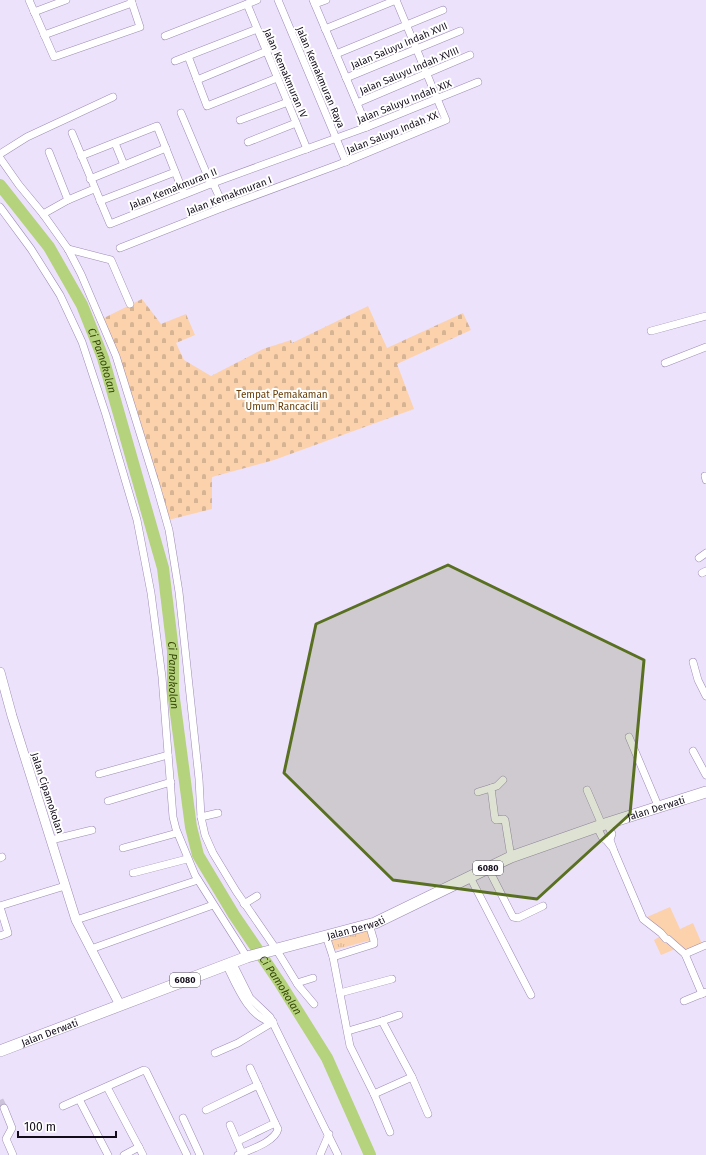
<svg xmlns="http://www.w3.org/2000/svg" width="706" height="1155" font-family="'Fira Sans',sans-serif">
<defs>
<pattern id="cemetery-stones" width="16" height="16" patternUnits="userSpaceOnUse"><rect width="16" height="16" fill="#fbd2ac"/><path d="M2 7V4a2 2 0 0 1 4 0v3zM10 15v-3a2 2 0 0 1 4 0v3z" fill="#d6b393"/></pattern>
<pattern id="park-tufts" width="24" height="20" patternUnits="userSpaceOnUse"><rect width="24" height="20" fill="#fbd2ac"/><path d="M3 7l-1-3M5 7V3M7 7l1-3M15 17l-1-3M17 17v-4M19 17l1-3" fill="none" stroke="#d6b393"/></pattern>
</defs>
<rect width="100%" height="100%" fill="#ede2fc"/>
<polygon fill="#fbd2ac" points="670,907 680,929 693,923 702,944 685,951 680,947 661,955 654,940 659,937 662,930 647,917"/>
<polygon fill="url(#cemetery-stones)" points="142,299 161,324 186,314 195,335 176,343 184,360 211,376 263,349 291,340 292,343 368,306 387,348 463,313 471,330 397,364 414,409 274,460 212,477 212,509 168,520 102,319"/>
<polygon fill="url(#park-tufts)" points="368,930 371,940 334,950 331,940"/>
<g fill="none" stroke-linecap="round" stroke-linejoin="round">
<path stroke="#b5d27d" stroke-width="12" id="s1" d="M0 185 49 247 82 305 103 358 163 568 173 651V691L191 827 198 855 234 915 280 983 327 1058 370 1155"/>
<polyline stroke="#ccc2da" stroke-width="7" stroke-dasharray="7 3.5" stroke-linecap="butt" points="0,1100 4,1108"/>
<g stroke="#9d8cb4" stroke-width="8">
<g id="minor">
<polyline points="29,0 54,57 140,27 131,0"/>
<polyline points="278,0 346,162"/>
<polyline points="313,0 367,127"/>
<polyline points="247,4 307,149"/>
<polyline points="315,4 326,0"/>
<polyline points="34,12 66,0"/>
<polyline points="325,29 396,0"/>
<polyline points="44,35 132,3"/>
<polyline points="165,36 257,0"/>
<polyline points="336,54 443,10"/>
<polyline points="188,56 207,106 277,78"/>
<polyline points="175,61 257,29"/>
<polyline points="346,78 460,31"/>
<polyline points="197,80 267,51"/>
<polyline points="357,103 470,55"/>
<polyline points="181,113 211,184"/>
<polyline points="240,120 288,102"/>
<polyline points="72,133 110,224 213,183 367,127 478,82"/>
<polyline points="248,142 296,123"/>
<polyline points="115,143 124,165"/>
<polyline points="49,152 68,200"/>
<polyline points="0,154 27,137 113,97"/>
<polyline points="81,156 157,126 184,194"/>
<polyline points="0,158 19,185 43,214 68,249 81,274 116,356 157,488 169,530 179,592 199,779 201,817 205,835 213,853 236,891 276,949 298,985 314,1004"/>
<polyline points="90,179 166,148"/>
<polyline points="213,183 224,207"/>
<polyline points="100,201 175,172"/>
<polyline points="0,207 31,249 60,295 82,342 106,415 137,520 151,593 162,677 173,817 176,829 195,875 247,957"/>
<polyline points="43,214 68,200 94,189"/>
<polyline points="120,248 224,207 340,164 446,120 396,0"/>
<polyline points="68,249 111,260 130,304"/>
<polyline points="651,331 706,316"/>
<polyline points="665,363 706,347"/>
<polyline points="705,476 706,480"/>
<polyline points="699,558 706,553"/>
<polyline points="702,573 706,571"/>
<polyline points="693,662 698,680 706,696"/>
<polyline points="629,737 659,808"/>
<polyline points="693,751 706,775"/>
<polyline points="99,774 168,755"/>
<polyline points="503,780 497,786 491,788 495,819 496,820 504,819 505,820 511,857"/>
<polyline points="587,790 602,825"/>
<polyline points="478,792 491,788"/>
<polyline points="108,801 171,782"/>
<polyline points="201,817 218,813"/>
<polyline points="607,823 612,834 610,840 614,851 643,919 661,933 666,939 668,939 685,954 702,994"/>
<polyline points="597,827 602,837 607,841 611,846"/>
<polyline points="51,840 92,830"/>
<polyline points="123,848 177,833"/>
<polyline points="0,858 2,857"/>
<polyline points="488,868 513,917 518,918 543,906"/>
<polyline points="133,873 187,859"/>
<polyline points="470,877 531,995"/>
<polyline points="244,904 257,896"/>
<polyline points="0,906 65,886"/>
<polyline points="0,907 8,933 0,936"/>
<polyline points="76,920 198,880"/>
<polyline points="326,936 333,957 350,1046 374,1094 390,1132"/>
<polyline points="91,949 213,905"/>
<polyline points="685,954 706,945"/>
<polyline points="333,957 374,944 374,941 369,924"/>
<polyline points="232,962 250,998 270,1017 338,1155"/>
<path d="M226 964C236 984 249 1019 273 1022"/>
<polyline points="297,983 313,978"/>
<polyline points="340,993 392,979"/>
<polyline points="684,1001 706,992"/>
<polyline points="348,1031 382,1021 399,1015"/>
<polyline points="215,1053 238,1043 273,1022"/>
<polyline points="412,1077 428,1114"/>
<polyline points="107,1087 143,1155"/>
<polyline points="374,1094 412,1077 382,1021"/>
<polyline points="79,1099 108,1155"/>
<polyline points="63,1106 144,1070 146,1071 187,1155"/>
<polyline points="4,1108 12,1128 6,1139 13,1155"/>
<polyline points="206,1110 258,1085"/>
<polyline points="183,1118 200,1155"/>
<polyline points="230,1125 242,1153"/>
<polyline points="238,1141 275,1123 250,1068"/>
<polyline points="124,1155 139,1147"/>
<path d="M238 1155C249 1150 275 1142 278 1129L275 1123"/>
<polyline points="320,1155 329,1134"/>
</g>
</g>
<g stroke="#9d8cb4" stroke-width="10">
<polyline id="tertiary" points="0,672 12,716 76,920 120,1005"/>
</g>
<g stroke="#9d8cb4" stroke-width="12">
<g id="primary">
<path id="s2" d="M0 1051 247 957 375 923 511 857 602 825 706 792"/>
</g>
</g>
<use href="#minor" stroke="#fff" stroke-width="7"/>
<use href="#tertiary" stroke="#fff" stroke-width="9"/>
<use href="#primary" stroke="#fff" stroke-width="11"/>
</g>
<path fill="#597021" fill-opacity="0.2" stroke="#597021" stroke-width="3" stroke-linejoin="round" d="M448 565 644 660 630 814 537 899 393 880 284 773 316 624Z"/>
<g text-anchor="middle" stroke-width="4" stroke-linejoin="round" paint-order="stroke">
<g fill="#fff" stroke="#59545f" stroke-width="1">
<rect x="473" y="861" width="30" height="14" rx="3"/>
<rect x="170" y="973" width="30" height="14" rx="3"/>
</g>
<g font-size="9" font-weight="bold" fill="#120b1a">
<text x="488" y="871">6080</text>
<text x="185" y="983">6080</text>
</g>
<g font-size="10" fill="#120b1a" stroke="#fff">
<text transform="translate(399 45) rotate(-23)" y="4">Jalan Saluyu Indah XVII</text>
<text transform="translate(409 70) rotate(-23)" y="4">Jalan Saluyu Indah XVIII</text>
<text transform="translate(286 73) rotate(67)" y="4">Jalan Kemakmuran IV</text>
<text transform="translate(321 77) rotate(67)" y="4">Jalan Kemakmuran Raya</text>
<text transform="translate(404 101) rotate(-22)" y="4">Jalan Saluyu Indah XIX</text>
<text transform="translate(392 132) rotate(-22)" y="4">Jalan Saluyu Indah XX</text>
<text transform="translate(173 188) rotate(-22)" y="4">Jalan Kemakmuran II</text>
<text transform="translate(229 195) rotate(-21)" y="4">Jalan Kemakmuran I</text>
<text transform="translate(48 793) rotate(72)" y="4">Jalan Cipamokolan</text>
<text dy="4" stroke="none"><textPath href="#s2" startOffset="701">Jalan Derwati</textPath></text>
<text dy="4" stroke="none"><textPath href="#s2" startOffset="377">Jalan Derwati</textPath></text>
<text dy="4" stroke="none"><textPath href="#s2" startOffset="53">Jalan Derwati</textPath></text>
</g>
<g font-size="10" fill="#673c05" stroke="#fff">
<text x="282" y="398">Tempat Pemakaman<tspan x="282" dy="12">Umum Rancacili</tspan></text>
</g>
<g font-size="11" font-style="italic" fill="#374808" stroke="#fff">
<text dy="4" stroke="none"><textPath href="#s1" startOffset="205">Ci Pamokolan</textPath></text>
<text dy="4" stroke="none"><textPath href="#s1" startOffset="529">Ci Pamokolan</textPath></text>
<text dy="4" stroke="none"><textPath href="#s1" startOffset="865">Ci Pamokolan</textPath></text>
</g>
</g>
<path d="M18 1131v6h98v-6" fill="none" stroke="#120b1a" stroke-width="2"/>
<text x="24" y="1131" font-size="12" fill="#120b1a" stroke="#ffffff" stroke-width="3" paint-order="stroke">100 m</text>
</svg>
